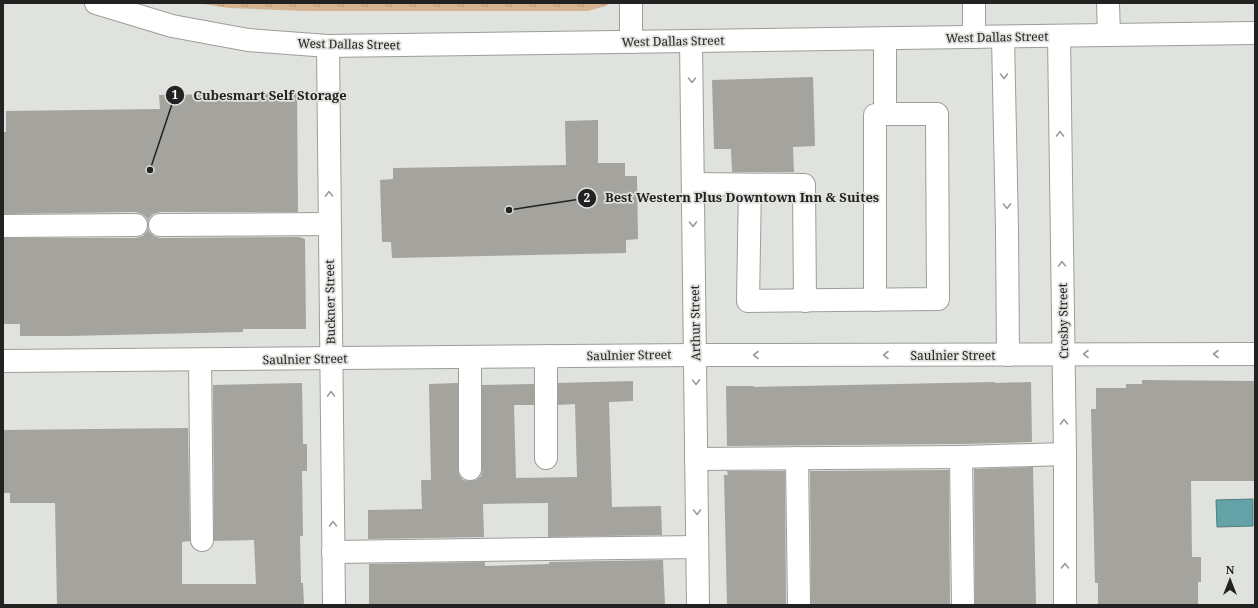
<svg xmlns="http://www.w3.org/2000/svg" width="1258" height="608" font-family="'Noto Serif',serif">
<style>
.grass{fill:url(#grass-tufts)}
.water{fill:#63a3a7;stroke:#4f7c7f}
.building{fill:#a4a39e}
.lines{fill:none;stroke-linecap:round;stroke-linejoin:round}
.minor-casing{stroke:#9b9e99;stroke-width:24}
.major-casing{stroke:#9b9e99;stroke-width:24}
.minor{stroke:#fff;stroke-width:22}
.major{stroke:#fff;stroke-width:22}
.oneway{stroke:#9b9c9b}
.labels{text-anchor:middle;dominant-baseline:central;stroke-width:3.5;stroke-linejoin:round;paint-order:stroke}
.street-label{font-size:12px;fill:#212221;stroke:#dfe2dd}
.leader{fill:none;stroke:#212221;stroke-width:1.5}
.callout-dot{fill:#212221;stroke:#dfe2dd;stroke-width:1.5}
.mark-label{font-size:12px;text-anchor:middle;font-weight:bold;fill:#fff}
.callout-label{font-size:13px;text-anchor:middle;font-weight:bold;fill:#212221;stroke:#dfe2dd;stroke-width:3.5;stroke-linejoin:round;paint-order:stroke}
</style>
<defs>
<pattern id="grass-tufts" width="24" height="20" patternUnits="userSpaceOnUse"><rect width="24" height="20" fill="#d6b290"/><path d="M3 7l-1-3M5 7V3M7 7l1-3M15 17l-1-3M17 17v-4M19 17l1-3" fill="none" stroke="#b7997c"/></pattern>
</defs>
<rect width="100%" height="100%" fill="#dfe2dd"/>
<path class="grass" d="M 196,3 L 610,3 L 605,6 L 588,11 L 305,11 L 230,8 Z"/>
<path class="water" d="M 1253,499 L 1253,526 L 1217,527 L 1216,500 Z"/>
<g class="building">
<path d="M 813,77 L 815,146 L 793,147 L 794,172 L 732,172 L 731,149 L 714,149 L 712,80 Z"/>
<path d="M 297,93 L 298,212 L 160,212 L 153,214 L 149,218 L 148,223 L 147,218 L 142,214 L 136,212 L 3,214 L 3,132 L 6,132 L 6,111 L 160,109 L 159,95 Z"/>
<path d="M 598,120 L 598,163 L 625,163 L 625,176 L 637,176 L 638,239 L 626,240 L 626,253 L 392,258 L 391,242 L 382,242 L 380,180 L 393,179 L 393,168 L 566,165 L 565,121 Z"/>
<path d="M 148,227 L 149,232 L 154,236 L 160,238 L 299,237 L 305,239 L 306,329 L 243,329 L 243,332 L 68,336 L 20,336 L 20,324 L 3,324 L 3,238 L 136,238 L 143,236 L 147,231 Z"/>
<path d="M 1142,380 L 1255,381 L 1255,481 L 1191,481 L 1192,557 L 1201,557 L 1201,582 L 1198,582 L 1198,605 L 1098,605 L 1098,583 L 1095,583 L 1091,409 L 1096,409 L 1096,388 L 1126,388 L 1126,384 L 1142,384 Z"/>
<path d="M 633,381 L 633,401 L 609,402 L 612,507 L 661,506 L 662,535 L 548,537 L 548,503 L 483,504 L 484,537 L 368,539 L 368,510 L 422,509 L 421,480 L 431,480 L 429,384 L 458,383 L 458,469 L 459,475 L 463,480 L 470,481 L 476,480 L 481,476 L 482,469 L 482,385 L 534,384 L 534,405 L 514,405 L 516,478 L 577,477 L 575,404 L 558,405 L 558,383 Z"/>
<path d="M 995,382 L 995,383 L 1031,382 L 1032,442 L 961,444 L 727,446 L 726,386 L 754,386 L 754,387 Z"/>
<path d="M 302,383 L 303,444 L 307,444 L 307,471 L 302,471 L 303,536 L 300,536 L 301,583 L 303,583 L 304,605 L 57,605 L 55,503 L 10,503 L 10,493 L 3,493 L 3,430 L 188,428 L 190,541 L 182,542 L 182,584 L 256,584 L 254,540 L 214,541 L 213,385 Z"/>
<path d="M 1033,467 L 1036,605 L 975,605 L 974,469 Z"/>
<path d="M 949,470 L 950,605 L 811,605 L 810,471 Z"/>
<path d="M 727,471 L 785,471 L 786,605 L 727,605 L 724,475 L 728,475 Z"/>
<path d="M 663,560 L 665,605 L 369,605 L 369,564 L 485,562 L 485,566 L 549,564 L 549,562 Z"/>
</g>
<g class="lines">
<defs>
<g id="minor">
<path d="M 631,3 L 631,42"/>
<path d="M 974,3 L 974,37"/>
<path d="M 1108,3 L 1109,35"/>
<path d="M 1059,36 L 1065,454 L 1065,605"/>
<path d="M 1003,37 L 1007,229 L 1008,355"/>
<path d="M 691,41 L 698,605"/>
<path d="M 328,46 L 334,605"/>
<path d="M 693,184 L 804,185 L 805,301"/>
<path d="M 750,185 L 748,301 L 938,299 L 937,114 L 885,114"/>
<path d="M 160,225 L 329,224"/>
<path d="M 3,226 L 136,225"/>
<path d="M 875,300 L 875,115 L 885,114 L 885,39"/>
<path d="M 546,356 L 546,458"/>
<path d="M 470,357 L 470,469"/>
<path d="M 200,360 L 202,540"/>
<path d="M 3,361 L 695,355 L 1255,354"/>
<path d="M 961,457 L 963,605"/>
<path d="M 797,458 L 799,605"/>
<path d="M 696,459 L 961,457 L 1065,454"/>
<path d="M 333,552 L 697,547"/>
</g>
<path id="major" d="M 96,3 L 172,26 L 248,40 L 328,46 L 1255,33"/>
</defs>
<use href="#minor" class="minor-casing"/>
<use href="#major" class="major-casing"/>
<use href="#minor" class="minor"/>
<use href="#major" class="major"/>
</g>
<defs><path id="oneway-chevron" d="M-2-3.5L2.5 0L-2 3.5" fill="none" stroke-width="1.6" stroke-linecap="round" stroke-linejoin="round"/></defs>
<g class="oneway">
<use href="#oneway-chevron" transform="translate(1004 76) rotate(89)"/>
<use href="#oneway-chevron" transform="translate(692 80) rotate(89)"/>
<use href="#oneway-chevron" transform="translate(1060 134) rotate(-91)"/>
<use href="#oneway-chevron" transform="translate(329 194) rotate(-91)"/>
<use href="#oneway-chevron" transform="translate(1007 206) rotate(89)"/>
<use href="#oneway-chevron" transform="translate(693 224) rotate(89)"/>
<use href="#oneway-chevron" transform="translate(1062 264) rotate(-91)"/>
<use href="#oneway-chevron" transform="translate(1086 354) rotate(180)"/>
<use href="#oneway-chevron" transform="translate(1216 354) rotate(180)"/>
<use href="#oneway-chevron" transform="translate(756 355) rotate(180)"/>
<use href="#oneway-chevron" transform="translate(886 355) rotate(180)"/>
<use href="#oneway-chevron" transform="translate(696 382) rotate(89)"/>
<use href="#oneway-chevron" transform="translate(331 394) rotate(-91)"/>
<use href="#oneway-chevron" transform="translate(1064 422) rotate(-91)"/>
<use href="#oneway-chevron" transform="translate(697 512) rotate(89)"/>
<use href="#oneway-chevron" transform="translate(333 524) rotate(-91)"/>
<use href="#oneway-chevron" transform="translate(1065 566) rotate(-90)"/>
</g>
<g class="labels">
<g class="street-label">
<text transform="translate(997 37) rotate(-1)">West Dallas Street</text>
<text transform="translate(673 41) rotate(-1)">West Dallas Street</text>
<text transform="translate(349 44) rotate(1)">West Dallas Street</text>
<text transform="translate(330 302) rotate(-91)">Buckner Street</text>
<text transform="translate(1063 321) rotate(-91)">Crosby Street</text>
<text transform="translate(695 323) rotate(-91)">Arthur Street</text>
<text transform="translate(629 355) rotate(-1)">Saulnier Street</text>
<text x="953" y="355">Saulnier Street</text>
<text transform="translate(305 359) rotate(-1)">Saulnier Street</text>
</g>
</g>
<path class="leader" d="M150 170L175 95M509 210L587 198"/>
<g class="callout-dot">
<circle cx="150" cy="170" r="4"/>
<circle cx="509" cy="210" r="4"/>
<circle cx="175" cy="95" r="10"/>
<circle cx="587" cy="198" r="10"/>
</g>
<g class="mark-label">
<text x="175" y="99">1</text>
<text x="587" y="202">2</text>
</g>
<g class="callout-label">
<text x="270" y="100">Cubesmart Self Storage</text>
<text x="742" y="202">Best Western Plus Downtown Inn &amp; Suites</text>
</g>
<rect width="1258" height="608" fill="none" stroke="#212221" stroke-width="8"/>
<g transform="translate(1230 580)" stroke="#dfe2dd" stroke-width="3" paint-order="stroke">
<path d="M0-3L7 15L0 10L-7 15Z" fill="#212221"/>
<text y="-6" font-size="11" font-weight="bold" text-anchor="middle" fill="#212221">N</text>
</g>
</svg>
